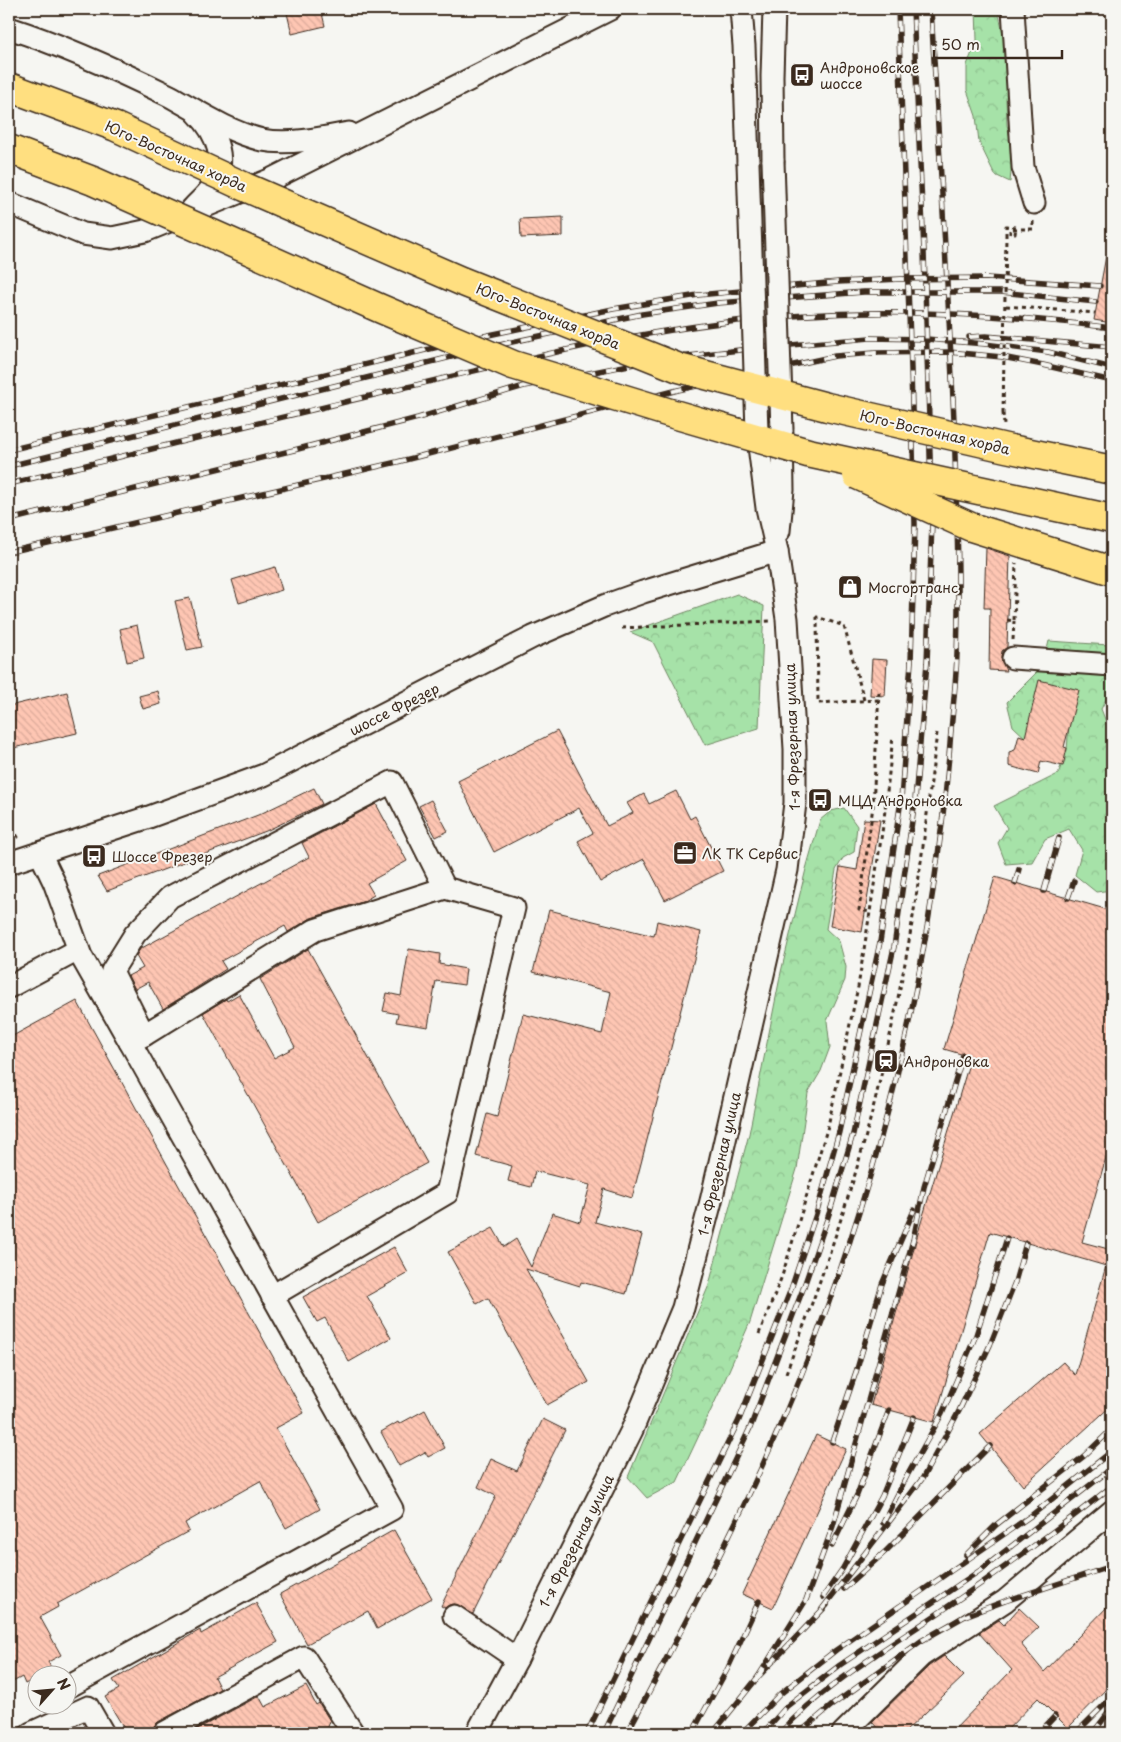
<svg xmlns="http://www.w3.org/2000/svg" width="1121" height="1742" font-family="'Playpen Sans',sans-serif">
<style>
.forest{fill:url(#forest-crowns);stroke:#708663}
.building{fill:url(#building-back-hatch);stroke:#3b2a1e}
.lines{fill:none;stroke-linecap:round;stroke-linejoin:round}
.minor-casing{stroke:#3b2a1e;stroke-width:25}
.path{stroke:#3b2a1e;stroke-width:3;stroke-dasharray:4 4;stroke-linecap:butt}
.minor{stroke:#f6f6f2;stroke-width:21}
.rail-casing{stroke:#3b2a1e;stroke-width:5.5}
.rail{stroke:#f6f6f2;stroke-width:4;stroke-dasharray:11;stroke-linecap:butt}
.minor-bridge-casing{stroke:#3b2a1e;stroke-width:25;stroke-linecap:butt}
.major-bridge-casing{stroke:#3b2a1e;stroke-width:31;stroke-linecap:butt}
.path-bridge{stroke:#3b2a1e;stroke-width:3;stroke-dasharray:4 4;stroke-linecap:butt}
.minor-bridge{stroke:#f6f6f2;stroke-width:21}
.major-bridge{stroke:#ffdf80;stroke-width:28}
.labels{text-anchor:middle;dominant-baseline:central;stroke-width:4;stroke-linejoin:round;paint-order:stroke}
.poi-label{font-size:14px;fill:#3b2a1e;stroke:#f6f6f2;text-anchor:start}
.street-label{font-size:14px;fill:#3b2a1e;stroke:#f6f6f2}
</style>
<defs>
<pattern id="forest-crowns" width="20" height="18" patternUnits="userSpaceOnUse" patternTransform="scale(1.25)"><rect width="20" height="18" fill="#a6e2a8"/><path d="M2 6a3 3 0 1 1 6 0M12 15a3 3 0 1 1 6 0" fill="none" stroke="#90c290"/></pattern>
<pattern id="building-back-hatch" width="6" height="6" patternUnits="userSpaceOnUse" patternTransform="scale(1.25)"><rect width="6" height="6" fill="#fec6b3"/><path d="M-1 5l2 2M0 0l6 6M5-1l2 2" fill="none" stroke="#dbaa9a"/></pattern>
</defs>
<rect width="100%" height="100%" fill="#f6f6f2"/>
<filter id="ink" filterUnits="userSpaceOnUse"><feTurbulence type="fractalNoise" baseFrequency=".02" numOctaves="2"/><feDisplacementMap in="SourceGraphic" scale="10" xChannelSelector="R" yChannelSelector="G"/><feConvolveMatrix kernelMatrix="1 2 1 2 8 2 1 2 1" color-interpolation-filters="sRGB"/></filter>
<g filter="url(#ink)">
<g class="forest">
<path d="M 976,9 L 999,9 L 999,15 L 1011,71 L 1006,98 L 1007,125 L 1013,150 L 1010,182 L 995,175 L 979,142 L 976,116 L 967,90 L 967,65 L 977,40 Z"/>
<path d="M 737,594 L 764,606 L 759,728 L 705,745 L 653,642 L 630,632 Z"/>
<path d="M 1049,641 L 1109,645 L 1112,644 L 1112,688 L 1101,709 L 1112,737 L 1112,890 L 1096,892 L 1075,875 L 1082,850 L 1069,829 L 1045,839 L 1032,862 L 1006,864 L 998,843 L 1007,828 L 994,806 L 1058,774 L 1067,750 L 1069,724 L 1031,743 L 1013,726 L 1007,702 L 1043,666 Z"/>
<path d="M 844,808 L 857,826 L 854,852 L 843,858 L 836,870 L 826,929 L 839,941 L 846,967 L 845,980 L 827,1021 L 830,1047 L 821,1071 L 808,1093 L 797,1169 L 750,1322 L 720,1391 L 677,1482 L 647,1498 L 628,1477 L 709,1285 L 749,1134 L 781,972 L 806,869 L 820,820 L 831,811 Z"/>
</g>
<g class="building">
<path d="M 286,9 L 321,9 L 325,26 L 292,34 Z"/>
<path d="M 563,217 L 563,236 L 521,238 L 520,219 Z"/>
<path d="M 1106,256 L 1112,257 L 1112,323 L 1094,320 Z"/>
<path d="M 986,548 L 1010,556 L 1007,647 L 1002,651 L 1001,658 L 1006,671 L 989,670 L 990,608 L 984,608 Z"/>
<path d="M 275,567 L 282,590 L 239,603 L 232,580 Z"/>
<path d="M 190,598 L 202,647 L 187,650 L 175,601 Z"/>
<path d="M 137,625 L 144,658 L 127,662 L 120,629 Z"/>
<path d="M 872,659 L 887,660 L 885,696 L 870,695 Z"/>
<path d="M 1039,680 L 1079,690 L 1064,747 L 1067,748 L 1063,766 L 1041,761 L 1038,774 L 1009,766 L 1009,752 L 1015,750 L 1019,735 L 1025,737 Z"/>
<path d="M 158,691 L 161,704 L 143,709 L 139,696 Z"/>
<path d="M 67,692 L 77,733 L 9,749 L 9,706 Z"/>
<path d="M 557,731 L 607,826 L 633,813 L 627,803 L 644,794 L 649,804 L 676,791 L 690,819 L 695,816 L 723,871 L 665,900 L 644,859 L 600,882 L 578,841 L 593,833 L 579,808 L 494,852 L 458,781 Z"/>
<path d="M 314,788 L 322,804 L 266,831 L 107,891 L 98,876 L 258,815 Z"/>
<path d="M 431,800 L 448,831 L 436,837 L 419,806 Z"/>
<path d="M 376,804 L 407,861 L 367,883 L 374,895 L 362,902 L 311,918 L 288,932 L 285,926 L 221,961 L 226,969 L 163,1009 L 148,982 L 135,989 L 128,976 L 143,968 L 136,956 L 140,949 L 309,857 L 302,843 Z"/>
<path d="M 864,819 L 880,820 L 862,932 L 830,926 L 840,867 L 857,870 Z"/>
<path d="M 995,877 L 1112,911 L 1112,1136 L 1082,1242 L 1112,1250 L 1112,1405 L 1023,1486 L 980,1434 L 1063,1362 L 1075,1375 L 1106,1266 L 990,1232 L 934,1422 L 871,1405 L 920,1226 L 971,1057 L 944,1049 Z"/>
<path d="M 549,910 L 654,936 L 657,921 L 701,932 L 632,1198 L 604,1189 L 595,1222 L 642,1235 L 626,1294 L 581,1282 L 580,1286 L 526,1269 L 589,1382 L 547,1405 L 488,1298 L 477,1304 L 448,1252 L 493,1228 L 504,1247 L 516,1239 L 531,1267 L 552,1213 L 580,1222 L 590,1185 L 535,1171 L 531,1187 L 508,1181 L 512,1166 L 476,1156 L 487,1114 L 497,1117 L 523,1014 L 602,1034 L 611,992 L 533,972 Z"/>
<path d="M 308,949 L 427,1163 L 318,1222 L 203,1013 L 226,999 L 227,1001 L 239,994 L 274,1058 L 295,1047 L 260,979 Z"/>
<path d="M 409,949 L 440,954 L 439,964 L 466,969 L 464,985 L 436,981 L 428,1027 L 396,1022 L 398,1014 L 383,1011 L 387,993 L 401,996 Z"/>
<path d="M 77,1001 L 304,1413 L 276,1428 L 320,1509 L 286,1528 L 260,1481 L 185,1523 L 189,1531 L 57,1604 L 58,1607 L 40,1617 L 61,1655 L 48,1662 L 52,1669 L 42,1674 L 38,1674 L 38,1677 L 25,1684 L 22,1677 L 9,1684 L 9,1038 Z"/>
<path d="M 394,1247 L 408,1273 L 367,1296 L 391,1338 L 349,1362 L 325,1318 L 317,1322 L 303,1297 Z"/>
<path d="M 425,1410 L 445,1448 L 428,1457 L 425,1452 L 399,1466 L 381,1432 L 398,1422 L 399,1424 Z"/>
<path d="M 543,1419 L 565,1430 L 473,1614 L 455,1604 L 449,1605 L 445,1608 L 441,1606 L 496,1496 L 478,1487 L 491,1459 L 517,1471 Z"/>
<path d="M 816,1435 L 846,1449 L 773,1608 L 742,1594 Z"/>
<path d="M 394,1530 L 432,1598 L 377,1629 L 368,1611 L 307,1644 L 280,1594 Z"/>
<path d="M 1112,1602 L 1112,1683 L 1068,1728 L 1038,1698 L 1004,1733 L 951,1733 L 1012,1670 L 979,1633 L 999,1620 L 1004,1625 L 1019,1608 L 1039,1627 L 1021,1644 L 1044,1672 Z"/>
<path d="M 256,1603 L 278,1642 L 214,1677 L 220,1689 L 158,1722 L 153,1727 L 152,1733 L 127,1733 L 105,1697 L 119,1689 L 113,1680 L 200,1630 L 201,1634 Z"/>
<path d="M 944,1656 L 964,1676 L 904,1733 L 882,1733 L 872,1722 L 929,1666 Z"/>
<path d="M 306,1686 L 316,1705 L 319,1703 L 330,1721 L 328,1727 L 316,1733 L 190,1733 L 259,1696 L 265,1707 Z"/>
</g>
<g class="lines">
<defs>
<g id="minor">
<path d="M 741,9 L 744,46 L 748,163"/>
<path d="M 1013,9 L 1023,167 L 1034,203"/>
<path d="M 9,28 C 65,46 117,70 170,96 C 199,112 229,132 262,140 C 289,145 323,138 349,133"/>
<path d="M 773,161 L 772,76 L 774,9"/>
<path d="M 9,203 L 83,234 L 112,238 L 145,231 L 272,179 L 610,9"/>
<path d="M 192,209 C 198,202 206,196 211,188 C 228,162 218,134 197,113"/>
<path d="M 779,531 L 783,490 L 782,432"/>
<path d="M 1013,658 L 1112,665"/>
<path d="M 40,853 L 54,882 L 81,956 L 130,1042 L 144,1035 L 315,930 L 445,888 L 514,908 L 447,1193 L 272,1296"/>
<path d="M 9,863 L 149,817 L 264,775 L 533,637 L 604,606 L 643,592 L 777,551"/>
<path d="M 9,987 L 78,950"/>
<path d="M 144,1035 L 112,971 L 135,934 L 170,897 L 392,782 L 445,888"/>
<path d="M 454,1616 L 517,1659"/>
<path d="M 68,1687 L 392,1509 L 130,1042"/>
<path d="M 31,1733 L 88,1707 L 103,1733"/>
<path d="M 164,1733 L 304,1657 L 353,1733"/>
<path d="M 477,1733 L 517,1659 L 632,1430 L 683,1308 L 711,1201 L 787,870 L 795,803 L 795,749 L 787,619 L 777,551 L 767,508 L 757,431"/>
<path d="M 843,1733 L 921,1656 L 1005,1601 L 1112,1511"/>
</g>
</defs>
<use href="#minor" class="minor-casing"/>
<g class="path">
<path d="M 1010,234 L 1010,229 L 1033,229 L 1033,221"/>
<path d="M 1006,236 L 1006,226 L 1016,227 L 1015,234 L 1010,234"/>
<path d="M 1006,306 L 1095,313"/>
<path d="M 1003,413 L 1004,425"/>
<path d="M 1007,620 L 1014,621 L 1016,563"/>
<path d="M 622,628 L 770,621"/>
<path d="M 1013,640 L 1014,621"/>
<path d="M 879,692 L 873,806 L 859,910 L 870,912 L 884,819 L 893,736"/>
<path d="M 864,700 L 844,626 L 817,617 L 818,703 L 879,700"/>
<path d="M 9,836 L 16,834 L 19,839"/>
<path d="M 759,1334 L 782,1276 L 828,1126 L 858,987 L 870,912"/>
<path d="M 786,1373 C 810,1310 833,1246 853,1181 C 874,1111 890,1039 904,968 C 919,891 927,811 937,733"/>
</g>
<use href="#minor" class="minor"/>
<defs>
<g id="rail">
<path d="M 969,337 L 986,336 L 1112,347"/>
<path d="M 9,450 L 484,336 L 613,309 L 698,295 L 838,282 L 901,279 L 987,278 L 1100,286"/>
<path d="M 9,466 L 512,342 L 642,314 L 718,303 L 864,292 L 1001,292 L 1096,302"/>
<path d="M 9,484 C 140,452 272,419 403,388 C 532,357 659,325 791,316 C 898,309 1007,314 1112,328"/>
<path d="M 9,520 L 298,449 L 418,418 L 524,386 L 654,360 L 757,348 L 870,338 L 926,339 L 985,344 L 1048,352 L 1112,368"/>
<path d="M 9,552 L 397,462 L 678,390 L 835,356 L 875,353 L 949,352 L 1002,357 L 1043,365 L 1112,381"/>
<path d="M 1015,883 L 1019,869"/>
<path d="M 1044,891 L 1059,838"/>
<path d="M 1068,898 L 1074,881"/>
<path d="M 832,1442 L 857,1369 L 882,1284 L 914,1210"/>
<path d="M 883,1523 L 908,1474 L 942,1414 L 976,1335 L 1007,1238"/>
<path d="M 832,1546 L 857,1495 L 889,1410"/>
<path d="M 966,1555 L 996,1525 L 1084,1456 L 1112,1429"/>
<path d="M 844,1589 L 887,1550 L 990,1446"/>
<path d="M 823,1597 L 843,1568 L 882,1496 L 914,1417"/>
<path d="M 822,1609 L 922,1479 L 959,1411 L 990,1345 L 1015,1282 L 1026,1243"/>
<path d="M 758,1677 L 806,1600 L 833,1526 L 913,1240 L 924,1187 L 963,1055"/>
<path d="M 587,1733 L 739,1420 L 791,1289 L 817,1211 L 839,1132 L 880,942 L 901,800 L 911,662 L 915,524 L 911,369 L 898,9"/>
<path d="M 604,1733 L 750,1428 L 803,1289 L 831,1208 L 853,1134 L 894,947 L 915,800 L 927,663 L 932,522 L 924,251 L 913,9"/>
<path d="M 627,1733 C 694,1607 762,1479 813,1345 C 887,1152 933,950 950,744 C 952,714 956,684 957,654 C 960,576 956,499 954,421 C 948,283 939,146 931,9"/>
<path d="M 692,1733 L 728,1668 L 759,1601"/>
<path d="M 713,1733 L 758,1677 L 827,1605"/>
<path d="M 742,1733 L 780,1694 L 836,1650 L 1032,1515 L 1112,1451"/>
<path d="M 763,1733 L 787,1706 L 840,1665 L 982,1569 L 1112,1468"/>
<path d="M 780,1733 C 824,1685 884,1650 937,1614 C 997,1573 1056,1531 1112,1486"/>
<path d="M 799,1733 L 831,1706 L 921,1641 L 965,1616 L 1005,1601 L 1112,1566"/>
<path d="M 1039,1733 L 1055,1716"/>
<path d="M 1076,1733 L 1112,1697"/>
<path d="M 1093,1733 L 1112,1708"/>
</g>
</defs>
<use href="#rail" class="rail-casing"/>
<use href="#rail" class="rail"/>
<defs>
<g id="minor-bridge">
<path d="M 773,161 L 782,430"/>
<path d="M 748,163 L 757,431"/>
</g>
<g id="major-bridge">
<path d="M 9,87 L 116,127 L 245,187 L 461,281 L 679,368 L 827,407 L 1006,448 L 1112,470"/>
<path d="M 9,149 L 93,181 L 379,308 L 513,365 L 670,413 L 808,453 L 1112,519"/>
<path d="M 857,475 L 971,527 L 1112,571"/>
</g>
</defs>
<use href="#minor-bridge" class="minor-bridge-casing"/>
<use href="#major-bridge" class="major-bridge-casing"/>
<path class="path-bridge" d="M 1003,413 L 1006,236"/>
<use href="#minor-bridge" class="minor-bridge"/>
<use href="#major-bridge" class="major-bridge"/>
</g>
</g>
<defs>
<symbol id="bus-square" viewBox="-11 -11 22 22"><rect x="-9" y="-9" width="18" height="18" rx="4" fill="#3b2a1e" stroke="#f6f6f2"/><path d="M-5-6H5V4H4V6H2V4H-2V6H-4V4H-5ZM-3.5-4V0h7V-4ZM-3.5 1.2v1.5H-2V1.2ZM2 1.2v1.5H3.5V1.2Z" fill="#fff"/></symbol>
<symbol id="shop-square" viewBox="-11 -11 22 22"><rect x="-9" y="-9" width="18" height="18" rx="4" fill="#3b2a1e" stroke="#f6f6f2"/><path d="M-5-2.5h2.3a2.7 3.5 0 0 1 5.4 0H5L5.5 6h-11ZM-1.5-2.5h3a1.5 2.3 0 0 0-3 0Z" fill="#fff"/></symbol>
<symbol id="office-square" viewBox="-11 -11 22 22"><rect x="-9" y="-9" width="18" height="18" rx="4" fill="#3b2a1e" stroke="#f6f6f2"/><path d="M-6-3h4V-5.5h4V-3h4V5H-6ZM-1-4.5V-3h2v-1.5ZM-6 0V1H6V0Z" fill="#fff"/></symbol>
<symbol id="station-square" viewBox="-11 -11 22 22"><rect x="-9" y="-9" width="18" height="18" rx="4" fill="#3b2a1e" stroke="#f6f6f2"/><path d="M-3-6H3Q5-6 5-4V2Q5 4 3 4L4.5 6H3L1.5 4h-3L-3 6H-4.5L-3 4Q-5 4-5 2V-4Q-5-6-3-6ZM-3.5-4v3h7v-3ZM-3.5 1v1.5H-2V1ZM2 1v1.5H3.5V1Z" fill="#fff"/></symbol>
</defs>
<g fill-rule="evenodd">
<use href="#bus-square" x="788" y="61" width="28" height="28"/>
<use href="#shop-square" x="836" y="573" width="28" height="28"/>
<use href="#bus-square" x="806" y="786" width="28" height="28"/>
<use href="#office-square" x="671" y="839" width="28" height="28"/>
<use href="#bus-square" x="80" y="842" width="28" height="28"/>
<use href="#station-square" x="872" y="1047" width="28" height="28"/>
</g>
<g class="labels">
<g class="poi-label">
<text x="820" y="67">Андроновское<tspan x="820" dy="16">шоссе</tspan></text>
<text x="868" y="587">Мосгортранс</text>
<text x="838" y="800">МЦД Андроновка</text>
<text x="702" y="853">ЛК ТК Сервис</text>
<text x="112" y="856">Шоссе Фрезер</text>
<text x="904" y="1061">Андроновка</text>
</g>
<g class="street-label">
<text transform="translate(176 156) rotate(24)">Юго-Восточная хорда</text>
<text transform="translate(548 316) rotate(22)">Юго-Восточная хорда</text>
<text transform="translate(935 432) rotate(13)">Юго-Восточная хорда</text>
<text transform="translate(394 709) rotate(-27)">шоссе Фрезер</text>
<text transform="translate(792 737) rotate(-92)">1-я Фрезерная улица</text>
<text transform="translate(719 1164) rotate(-77)">1-я Фрезерная улица</text>
<text transform="translate(576 1541) rotate(-63)">1-я Фрезерная улица</text>
</g>
</g>
<rect width="1121" height="1742" fill="none" stroke="#f6f6f2" stroke-width="30"/>
<rect x="15" y="15" width="1091" height="1712" fill="none" stroke="#3b2a1e" stroke-width="2" filter="url(#ink)"/>
<g transform="translate(52 1690) rotate(63)"><circle r="24" fill="#f6f6f2" stroke="#aba49d"/>
<path d="M0-4L9 19L0 12L-9 19Z" fill="#3b2a1e"/>
<text y="-8" font-size="14" font-weight="bold" text-anchor="middle" fill="#3b2a1e">N</text>
</g>
<path d="M934 50v8h128v-8" fill="none" stroke="#3b2a1e" stroke-width="2.5"/>
<text x="941" y="50" font-size="15" fill="#3b2a1e" stroke="#f6f6f2" stroke-width="4" paint-order="stroke">50 m</text>
</svg>
